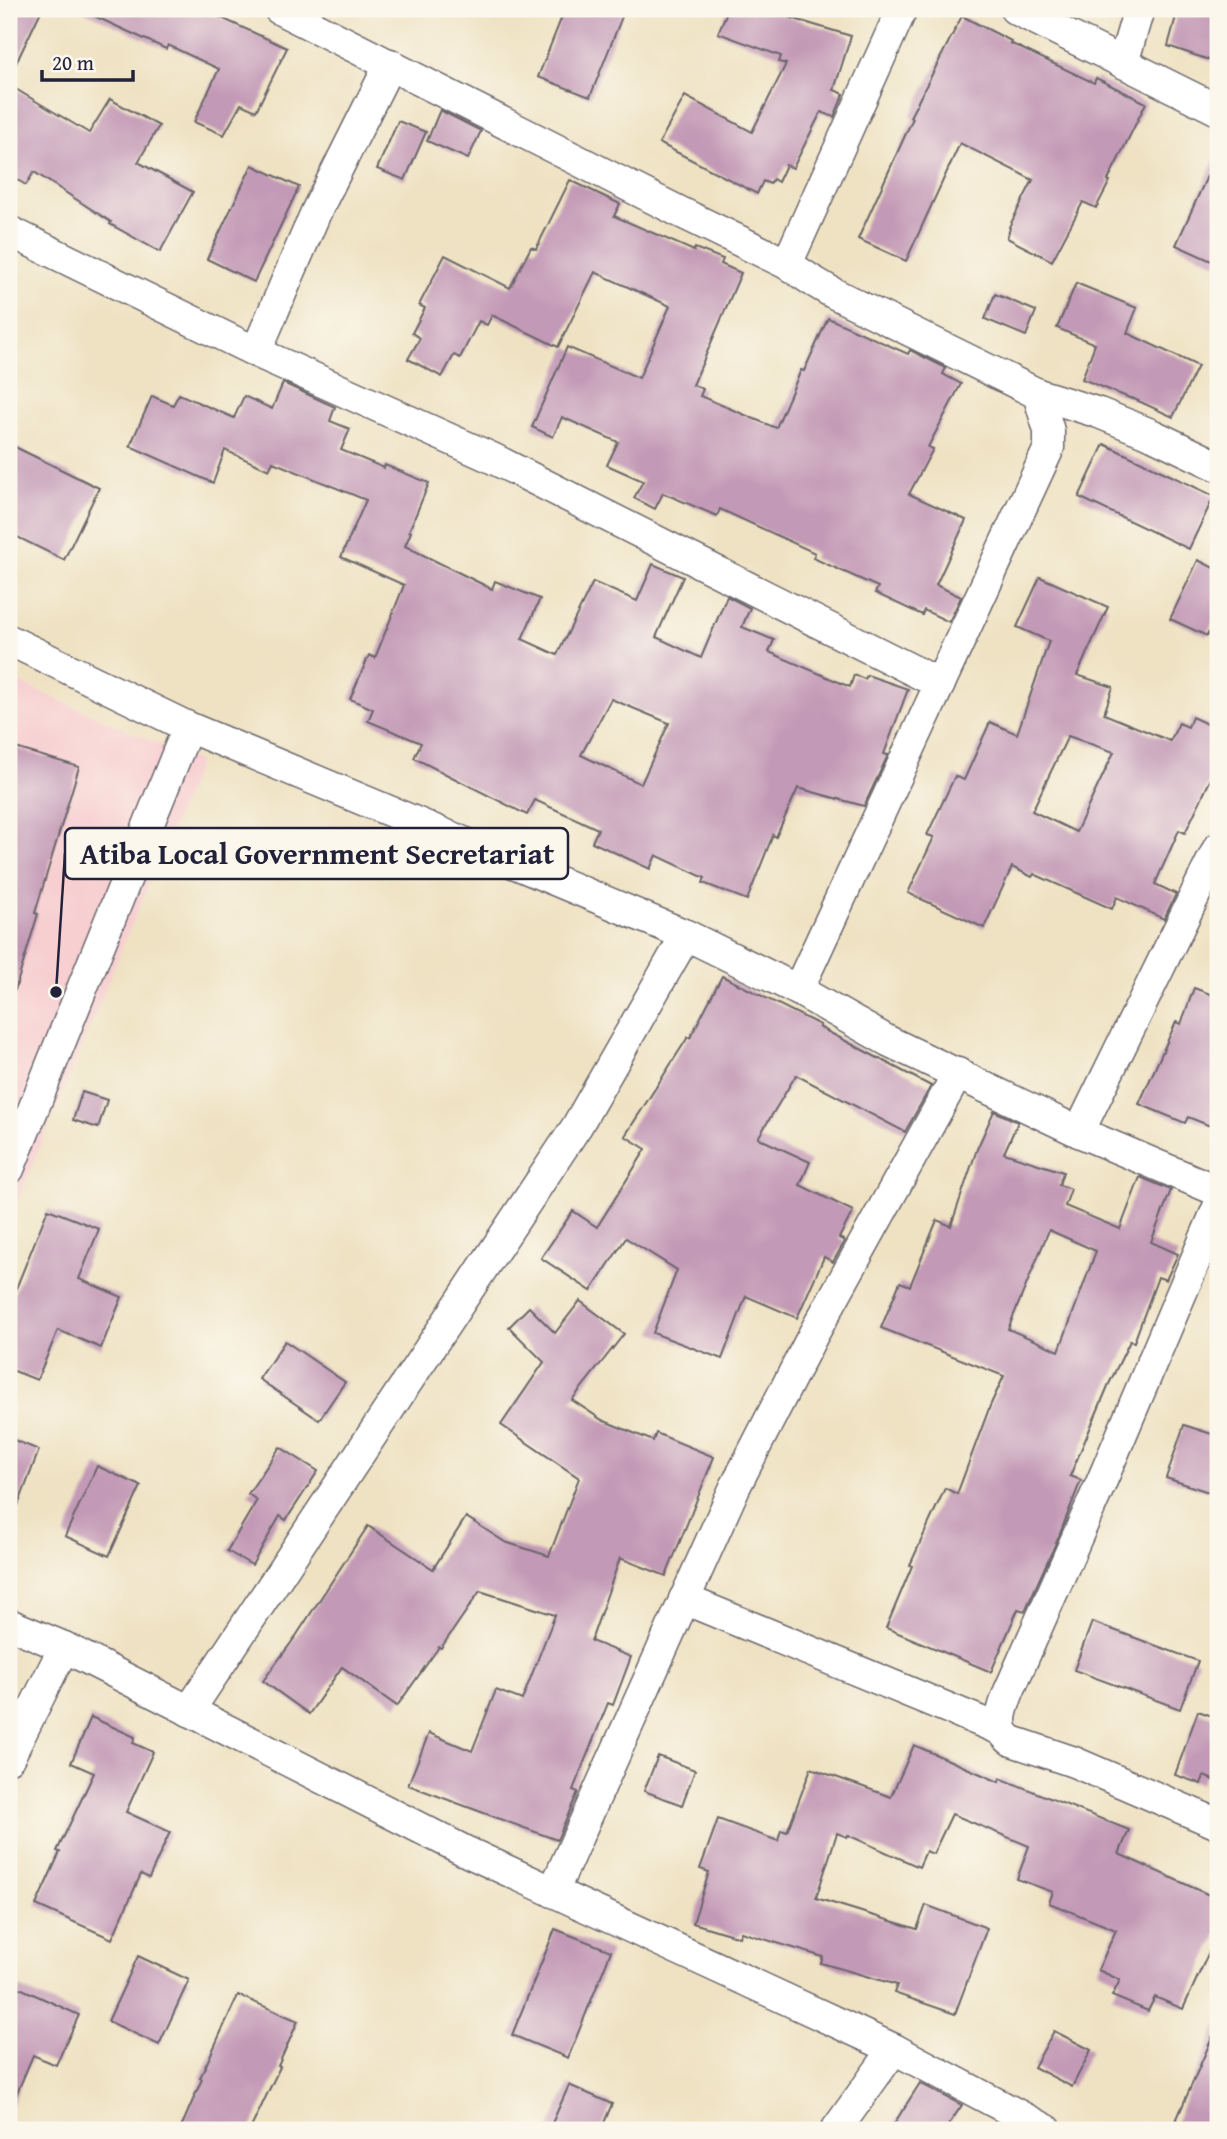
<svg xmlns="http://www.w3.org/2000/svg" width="1227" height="2139" font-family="'Gentium Book Plus',serif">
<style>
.built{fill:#f7cfd1}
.building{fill:#c299b6;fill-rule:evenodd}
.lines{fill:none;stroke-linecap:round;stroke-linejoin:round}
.minor-casing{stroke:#6a656b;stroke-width:33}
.minor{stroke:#fff;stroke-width:30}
.leader{fill:none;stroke:#22223b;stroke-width:2.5}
.callout-dot{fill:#22223b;stroke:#fbf7ec;stroke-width:2.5}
.callout{fill:#fbf7ec;stroke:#22223b;stroke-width:2.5}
.callout-label{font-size:30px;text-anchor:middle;font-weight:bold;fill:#22223b}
</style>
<rect width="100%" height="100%" fill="#fbf7ec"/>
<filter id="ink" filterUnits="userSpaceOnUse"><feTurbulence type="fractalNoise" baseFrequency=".0143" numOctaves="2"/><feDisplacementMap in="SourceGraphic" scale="14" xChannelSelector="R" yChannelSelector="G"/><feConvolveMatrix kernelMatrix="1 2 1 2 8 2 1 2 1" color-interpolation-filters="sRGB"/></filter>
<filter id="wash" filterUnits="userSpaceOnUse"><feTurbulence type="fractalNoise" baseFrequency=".00686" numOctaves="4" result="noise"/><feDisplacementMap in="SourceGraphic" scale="28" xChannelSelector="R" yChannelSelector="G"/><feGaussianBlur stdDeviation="1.57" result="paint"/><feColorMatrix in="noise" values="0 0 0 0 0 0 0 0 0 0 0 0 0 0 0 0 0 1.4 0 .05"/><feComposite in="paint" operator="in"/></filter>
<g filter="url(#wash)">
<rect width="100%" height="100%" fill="#efe2c3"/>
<path class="built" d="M 9,678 L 199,762 L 9,1222 Z"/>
<g id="blocks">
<g class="building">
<path d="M 9,9 L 42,9 L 9,78 Z"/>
<path d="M 79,9 L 202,9 L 287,48 L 256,111 L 241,104 L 224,135 L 194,122 L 219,69 L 168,45 L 166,49 Z"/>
<path d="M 565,9 L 625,9 L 590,97 L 538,77 Z"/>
<path d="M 728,9 L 780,9 L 778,14 L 851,36 L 834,90 L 844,94 L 834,117 L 821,112 L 793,168 L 786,165 L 778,182 L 773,179 L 770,184 L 763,181 L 757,194 L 659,143 L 685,96 L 752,132 L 786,64 L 779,62 L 781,56 L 718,33 Z"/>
<path d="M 1178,9 L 1218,9 L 1218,63 L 1168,46 Z"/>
<path d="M 962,16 L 1011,41 L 1010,43 L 1094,83 L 1096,78 L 1146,103 L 1108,180 L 1110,181 L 1096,208 L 1083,202 L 1052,261 L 1007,238 L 1010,228 L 1009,227 L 1033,180 L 960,143 L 906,261 L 858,239 L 913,118 L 910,117 Z"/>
<path d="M 9,85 L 89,133 L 110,99 L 159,126 L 138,162 L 193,192 L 160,252 L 110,224 L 111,222 L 34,172 L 26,185 L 9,175 Z"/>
<path d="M 440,110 L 481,131 L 468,159 L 427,141 Z"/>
<path d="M 398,121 L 426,132 L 405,180 L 377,169 Z"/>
<path d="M 1218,152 L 1218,264 L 1176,245 Z"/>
<path d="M 252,165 L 299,187 L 254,282 L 207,259 Z"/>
<path d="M 570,180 L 620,204 L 614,216 L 694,251 L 695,248 L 723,259 L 721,264 L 741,273 L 693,385 L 703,389 L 700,396 L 776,428 L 801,370 L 804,371 L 828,318 L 908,354 L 910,350 L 946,368 L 943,374 L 961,384 L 928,447 L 933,449 L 909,494 L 966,520 L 936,585 L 961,597 L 949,622 L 924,610 L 922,615 L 875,593 L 878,587 L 813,558 L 815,553 L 720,509 L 717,516 L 663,493 L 655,509 L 634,498 L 643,481 L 607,465 L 618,442 L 562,417 L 553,437 L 532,427 L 567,347 L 639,378 L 670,306 L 595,272 L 558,347 L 492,315 L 487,325 L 479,321 L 460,358 L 454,355 L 442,377 L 408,359 L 420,338 L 412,333 L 425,308 L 419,305 L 445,255 L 510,288 L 531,247 L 536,249 Z"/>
<path d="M 1076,283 L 1137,308 L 1127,333 L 1198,366 L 1173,417 L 1132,398 L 1132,399 L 1082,379 L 1095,344 L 1057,328 Z"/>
<path d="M 995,294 L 1036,311 L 1026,336 L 985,319 Z"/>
<path d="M 283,383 L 335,407 L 330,421 L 350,429 L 341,450 L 384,468 L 385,465 L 429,483 L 409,531 L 411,532 L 405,546 L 492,589 L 495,581 L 540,599 L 522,639 L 557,655 L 593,582 L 637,601 L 653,564 L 683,577 L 656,637 L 701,658 L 727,596 L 750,608 L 742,627 L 774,640 L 769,652 L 850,687 L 854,675 L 865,679 L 867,675 L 908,689 L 884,754 L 888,755 L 864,806 L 798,788 L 776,837 L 773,835 L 747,900 L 703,883 L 705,878 L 656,855 L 650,869 L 592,842 L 598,829 L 535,800 L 527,815 L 414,758 L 421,743 L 368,721 L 373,709 L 350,699 L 369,655 L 375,658 L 404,585 L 341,557 L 366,500 L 273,462 L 269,470 L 225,450 L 213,483 L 130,446 L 152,396 L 173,405 L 179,394 L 234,418 L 244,396 L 272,409 ZM 611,699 L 669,723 L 641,784 L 581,755 Z"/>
<path d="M 9,444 L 99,488 L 64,560 L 9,533 Z"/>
<path d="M 1104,444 L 1214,496 L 1189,549 L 1079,497 Z"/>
<path d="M 1198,560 L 1218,570 L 1218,611 L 1207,636 L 1170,619 Z"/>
<path d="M 1040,577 L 1108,607 L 1077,675 L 1113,687 L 1104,714 L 1170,741 L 1179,723 L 1188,727 L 1192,717 L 1218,729 L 1218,764 L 1185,833 L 1179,830 L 1155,884 L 1176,894 L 1164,919 L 1117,897 L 1112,909 L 1034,874 L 1032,877 L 1012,867 L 984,928 L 908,893 L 934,837 L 927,835 L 955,776 L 964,780 L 990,722 L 1017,734 L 1049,641 L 1017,627 ZM 1068,736 L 1114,752 L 1076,832 L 1032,811 Z"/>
<path d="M 9,746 L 79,767 L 35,913 L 38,914 L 15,990 L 9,989 Z"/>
<path d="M 722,976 L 820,1025 L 819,1027 L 931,1086 L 905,1132 L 796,1075 L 758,1138 L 810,1162 L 800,1185 L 853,1211 L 839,1238 L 845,1241 L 833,1262 L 824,1257 L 797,1318 L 746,1296 L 722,1359 L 653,1333 L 677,1270 L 626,1238 L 591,1291 L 541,1258 L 573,1211 L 597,1227 L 646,1149 L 625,1136 L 688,1037 L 690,1038 Z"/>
<path d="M 1194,988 L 1218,997 L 1218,1129 L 1188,1117 L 1185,1123 L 1139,1104 L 1176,1022 L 1181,1024 Z"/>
<path d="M 82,1092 L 107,1100 L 98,1128 L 73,1120 Z"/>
<path d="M 994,1111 L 1018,1122 L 1004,1153 L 1063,1172 L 1059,1185 L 1071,1189 L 1065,1206 L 1120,1229 L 1140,1177 L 1171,1190 L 1151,1242 L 1178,1254 L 1166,1280 L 1158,1277 L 1134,1342 L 1130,1341 L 1108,1386 L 1070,1476 L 1081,1480 L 1059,1536 L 1025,1611 L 1018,1609 L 991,1672 L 886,1628 L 912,1566 L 910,1565 L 945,1488 L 957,1494 L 990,1406 L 1004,1376 L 881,1328 L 900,1282 L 910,1286 L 937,1220 L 951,1226 L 977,1149 ZM 1049,1230 L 1096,1251 L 1059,1351 L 1008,1329 Z"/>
<path d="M 48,1209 L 99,1229 L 79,1279 L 122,1297 L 101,1348 L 58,1330 L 37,1380 L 9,1369 L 9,1306 Z"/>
<path d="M 580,1301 L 624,1334 L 572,1400 L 602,1420 L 653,1441 L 656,1433 L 714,1457 L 666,1576 L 620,1558 L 591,1641 L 631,1657 L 613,1705 L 608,1703 L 573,1790 L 578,1792 L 557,1840 L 408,1785 L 429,1733 L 472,1751 L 496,1690 L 522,1700 L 555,1615 L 480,1591 L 441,1648 L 439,1647 L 397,1706 L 342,1667 L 309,1714 L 263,1681 L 296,1636 L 368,1526 L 433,1569 L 466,1517 L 505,1542 L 549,1556 L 579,1478 L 501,1425 L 544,1362 L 509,1327 L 529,1307 L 555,1333 Z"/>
<path d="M 285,1341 L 345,1382 L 319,1420 L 259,1379 Z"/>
<path d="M 1184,1425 L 1218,1436 L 1218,1495 L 1166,1478 Z"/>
<path d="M 9,1438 L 39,1450 L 11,1524 L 9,1523 Z"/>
<path d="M 280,1447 L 318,1471 L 286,1520 L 280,1516 L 252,1565 L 227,1551 L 257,1500 L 248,1494 Z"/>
<path d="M 97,1466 L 141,1486 L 109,1556 L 65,1536 Z"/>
<path d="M 1092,1622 L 1198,1661 L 1180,1709 L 1074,1670 Z"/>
<path d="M 1198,1711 L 1218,1718 L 1218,1782 L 1204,1776 L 1201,1784 L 1175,1775 Z"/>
<path d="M 91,1717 L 135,1737 L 133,1743 L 153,1752 L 126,1812 L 170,1832 L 149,1878 L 141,1874 L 112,1939 L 36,1905 L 60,1852 L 57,1851 L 94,1773 L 71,1763 Z"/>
<path d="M 914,1745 L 999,1782 L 1000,1778 L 1129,1830 L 1119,1854 L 1218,1899 L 1218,1932 L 1183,2009 L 1155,1997 L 1148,2011 L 1112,1996 L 1120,1980 L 1098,1970 L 1116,1930 L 1049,1903 L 1053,1892 L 1017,1879 L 1029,1846 L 952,1814 L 933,1854 L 926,1851 L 919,1867 L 848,1835 L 847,1837 L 837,1833 L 816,1898 L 917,1929 L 926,1905 L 987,1928 L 955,2014 L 894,1993 L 897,1985 L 821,1963 L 823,1957 L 741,1932 L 739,1937 L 693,1923 L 709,1872 L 700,1869 L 718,1819 L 778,1841 L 781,1830 L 787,1832 L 811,1768 L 891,1797 Z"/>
<path d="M 658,1756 L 695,1770 L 682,1805 L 644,1791 Z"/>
<path d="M 555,1929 L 611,1951 L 568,2058 L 512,2035 Z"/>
<path d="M 138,1956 L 189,1980 L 159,2045 L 108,2021 Z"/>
<path d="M 9,1983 L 79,2015 L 56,2065 L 33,2055 L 9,2112 Z"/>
<path d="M 238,1995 L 298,2021 L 278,2066 L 280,2067 L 250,2130 L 180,2130 L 202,2079 L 200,2078 Z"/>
<path d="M 1218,2024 L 1218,2130 L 1172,2130 Z"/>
<path d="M 1054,2031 L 1091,2050 L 1072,2087 L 1034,2067 Z"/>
<path d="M 920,2083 L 962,2105 L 945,2130 L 890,2130 Z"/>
<path d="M 569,2085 L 612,2104 L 601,2130 L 549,2130 Z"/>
</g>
</g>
</g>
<g filter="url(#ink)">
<use href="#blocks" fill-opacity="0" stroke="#6a656b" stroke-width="2"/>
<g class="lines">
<defs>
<g id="minor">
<path d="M 279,9 L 680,212 L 787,264 L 811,280 L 833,293 L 1038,394 L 1049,431 L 1049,448 L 798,990"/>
<path d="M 1015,9 L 1218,110"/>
<path d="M 1123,63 L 1139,9"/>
<path d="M 9,231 L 256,352 L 492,458 L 940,684"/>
<path d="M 787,264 L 902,9"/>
<path d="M 256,352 L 316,212 L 390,64"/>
<path d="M 1038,394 L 1099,413 L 1153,435 L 1218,466"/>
<path d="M 9,640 L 188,727 L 686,935 L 798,990 L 888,1041 L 1079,1132 L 1218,1191"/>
<path d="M 1079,1132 L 1218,848"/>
<path d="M 9,1169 L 188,727"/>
<path d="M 1218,1207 L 1101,1483 L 1009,1691 C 1003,1708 993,1729 1012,1741 L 1074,1762 L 1218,1824"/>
<path d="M 684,1599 L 1001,1730"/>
<path d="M 9,1624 L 64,1647 L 465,1851 L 894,2049 L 1047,2130"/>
<path d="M 189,1711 L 577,1126 L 686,935"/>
<path d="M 9,1758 L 64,1647"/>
<path d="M 553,1892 L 735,1487 L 813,1335 L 958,1073"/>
<path d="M 836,2130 L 894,2049"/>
</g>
</defs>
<use href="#minor" class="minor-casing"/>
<use href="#minor" class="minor"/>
</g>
</g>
<path class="leader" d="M56 992L65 853"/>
<circle class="callout-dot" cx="56" cy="992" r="7"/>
<rect class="callout" x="65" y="828" width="503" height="51" rx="7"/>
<g class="callout-label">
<text x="317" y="864">Atiba Local Government Secretariat</text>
</g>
<rect width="1227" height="2139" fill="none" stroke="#fbf7ec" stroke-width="35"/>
<path d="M42 70v10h91v-10" fill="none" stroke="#22223b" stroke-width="3.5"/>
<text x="52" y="70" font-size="21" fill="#22223b" stroke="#fbf7ec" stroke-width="5" paint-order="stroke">20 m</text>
</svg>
